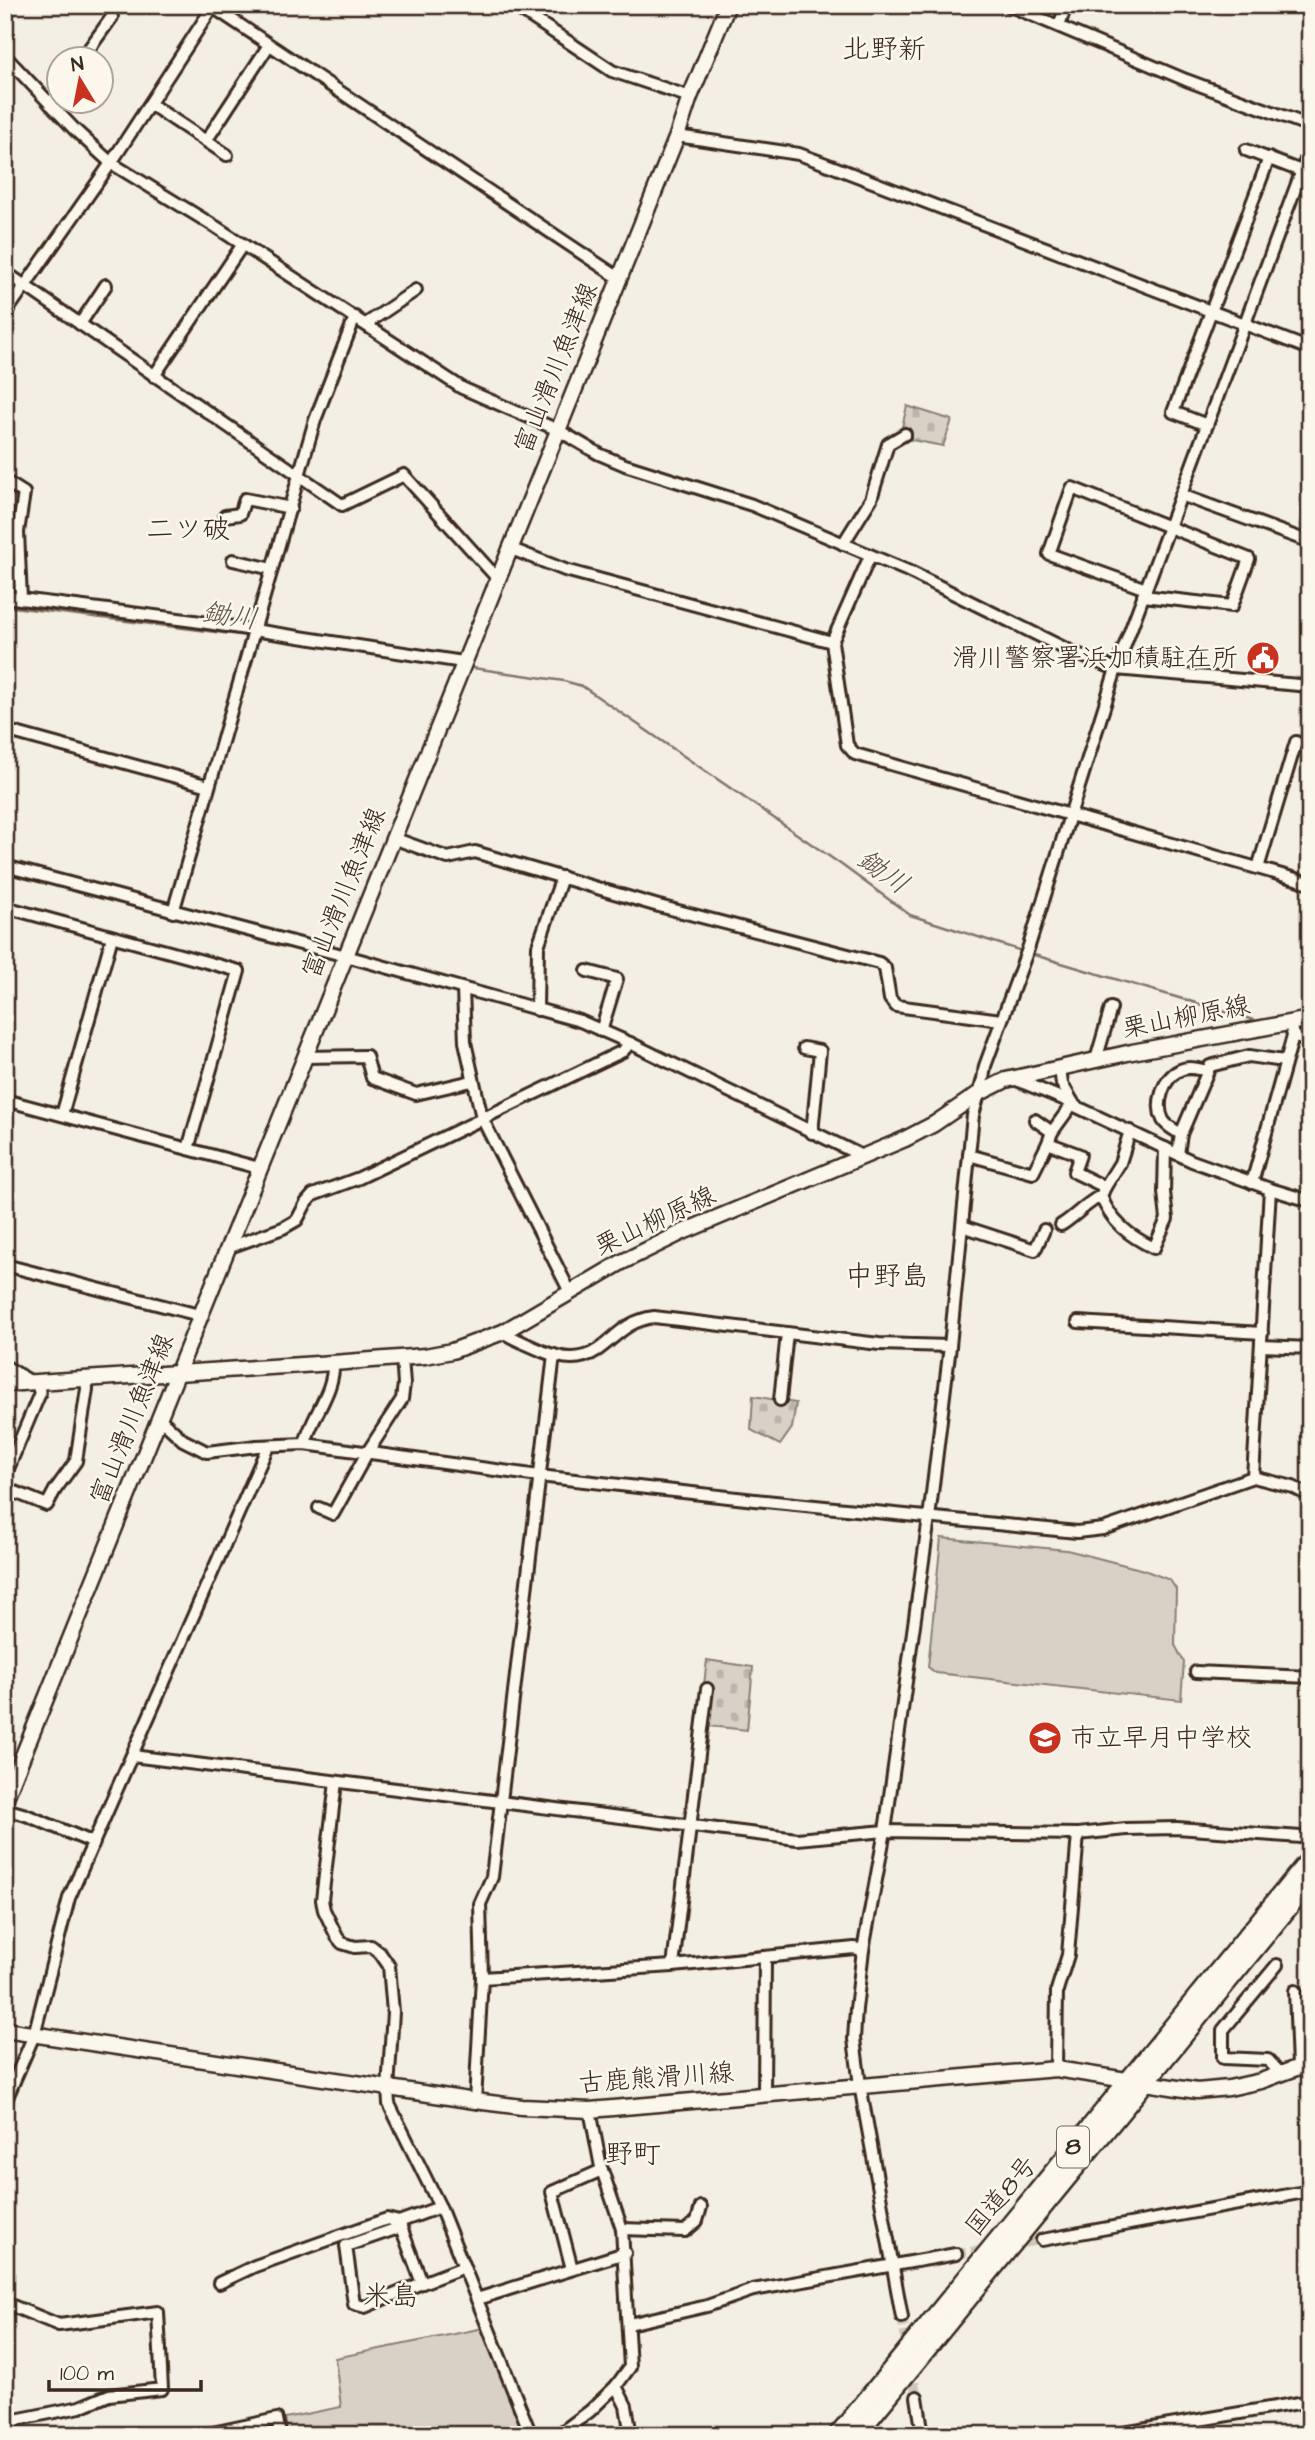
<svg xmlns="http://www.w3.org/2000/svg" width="1315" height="2440" font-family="'Architects Daughter','Klee One',sans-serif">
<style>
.cemetery{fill:url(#cemetery-stones);stroke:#8a7e72;stroke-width:2}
.pitch{fill:#d8d1c6;stroke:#8a7e72;stroke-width:2}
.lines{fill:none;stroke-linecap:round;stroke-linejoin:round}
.stream{stroke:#817468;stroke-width:2.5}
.minor-tunnel{stroke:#cec8bc;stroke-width:10;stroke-dasharray:10 5;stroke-linecap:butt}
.minor-casing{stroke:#3b2a1e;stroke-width:16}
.major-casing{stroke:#3b2a1e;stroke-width:19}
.highway-casing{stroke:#3b2a1e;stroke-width:21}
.minor{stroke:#fbf7ec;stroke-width:10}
.major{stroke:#fbf7ec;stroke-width:14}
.highway{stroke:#fbf7ec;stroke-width:16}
.labels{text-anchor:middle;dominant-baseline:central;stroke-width:5;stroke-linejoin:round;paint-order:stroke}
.shield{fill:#fbf7ec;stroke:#75685c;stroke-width:2}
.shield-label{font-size:24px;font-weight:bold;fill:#3b2a1e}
.street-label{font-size:26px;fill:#3b2a1e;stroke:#fbf7ec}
.poi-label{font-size:26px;fill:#3b2a1e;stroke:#fbf7ec;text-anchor:end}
.neighbourhood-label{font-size:28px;fill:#3b2a1e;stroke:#fbf7ec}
.water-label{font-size:28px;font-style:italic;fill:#645549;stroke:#fbf7ec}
</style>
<defs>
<pattern id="cemetery-stones" width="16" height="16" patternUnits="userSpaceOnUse" patternTransform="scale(1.75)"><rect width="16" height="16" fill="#d8d1c6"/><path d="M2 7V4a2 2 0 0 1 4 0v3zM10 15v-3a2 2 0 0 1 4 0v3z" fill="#bab4aa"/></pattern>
</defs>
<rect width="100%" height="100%" fill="#f3efe4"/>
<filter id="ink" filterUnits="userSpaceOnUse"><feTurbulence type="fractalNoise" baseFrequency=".0143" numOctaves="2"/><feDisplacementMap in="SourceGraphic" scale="14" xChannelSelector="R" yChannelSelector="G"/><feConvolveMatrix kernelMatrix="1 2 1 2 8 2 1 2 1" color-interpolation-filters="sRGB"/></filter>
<g filter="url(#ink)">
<g class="cemetery">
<path d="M 907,406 L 952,420 L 943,446 L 907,439 L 901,431 Z"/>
<path d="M 753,1396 L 796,1403 L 792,1428 L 780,1445 L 751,1430 Z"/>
<path d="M 707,1660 L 753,1667 L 747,1730 L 699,1725 Z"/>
</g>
<g class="pitch">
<path d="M 941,1538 L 1067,1550 L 1144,1570 L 1170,1580 L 1176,1589 L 1175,1645 L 1184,1662 L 1181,1700 L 936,1673 L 928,1667 Z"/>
<path d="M 484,2328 L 527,2435 L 288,2435 L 285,2418 L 341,2407 L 335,2358 Z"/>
</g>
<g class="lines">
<g class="stream">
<path d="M 5,606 L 248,636"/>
<path d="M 255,637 L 449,665"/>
<path d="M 473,668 L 564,681 L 582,686 L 839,863 L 910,915 L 1025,952"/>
<path d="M 1031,954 L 1260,1022"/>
</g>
<g class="minor-tunnel">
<path d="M 1010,2245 L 1042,2240"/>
<path d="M 956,2254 L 991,2249"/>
<path d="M 902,2317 L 908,2352"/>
<path d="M 911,2368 L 917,2397"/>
</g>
<defs>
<g id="minor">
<path d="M 210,5 L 619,278"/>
<path d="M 513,5 L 612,71 L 690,97"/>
<path d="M 1008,5 L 1186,80 L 1310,126"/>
<path d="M 1059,26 L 1066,5"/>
<path d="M 5,56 L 75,130 L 111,163 L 216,227 L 462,388 L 558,430 L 599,454 L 625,465 L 752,505 L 908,571 L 1072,652 L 1116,669 L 1310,686"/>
<path d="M 81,60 L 112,17"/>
<path d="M 50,104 L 60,90"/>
<path d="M 150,104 L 227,155"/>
<path d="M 677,136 L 799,154 L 818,161 L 1310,349"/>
<path d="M 206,141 L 269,45"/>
<path d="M 1246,150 L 1301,171"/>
<path d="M 5,272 L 342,505 L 404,475 L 497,578"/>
<path d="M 5,314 L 111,163 L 214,5"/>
<path d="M 80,324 L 106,285"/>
<path d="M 366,324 L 416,290"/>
<path d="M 154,376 L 243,244"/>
<path d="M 1207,425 L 1173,412 L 1269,158"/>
<path d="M 5,481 L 24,493 L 18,532 L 21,599"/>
<path d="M 1181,495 L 1310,542"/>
<path d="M 225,516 L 240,514 L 245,499 L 291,508"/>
<path d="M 843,544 L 871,499 L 888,444 L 905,434"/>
<path d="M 509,548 L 565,570 L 832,642"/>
<path d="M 870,556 L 832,642 L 847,745 L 855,754 L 1310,883"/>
<path d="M 233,560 L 272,569"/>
<path d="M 1143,596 L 1232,606 L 1249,559 L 1072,488 L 1049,554 L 1146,589"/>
<path d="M 5,597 L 194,621 L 463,662"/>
<path d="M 5,730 L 209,786"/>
<path d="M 1307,740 L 1310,729"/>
<path d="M 393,838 L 448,858 L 475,852 L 655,905 L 879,963 L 885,968 L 890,999 L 896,1006 L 1001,1020"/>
<path d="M 5,866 L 346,956 L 580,1021 L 630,1043 L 864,1157"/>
<path d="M 1258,868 L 1296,742"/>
<path d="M 5,907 L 239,971 L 188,1149"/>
<path d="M 173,912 L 315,420 L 355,317"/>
<path d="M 587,971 L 617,979 L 601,1031"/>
<path d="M 463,989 L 465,1042 L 482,1118 L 570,1292"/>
<path d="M 537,1010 L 538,946 L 562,877"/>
<path d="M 1293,1036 L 1310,1042"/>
<path d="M 804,1048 L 820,1051 L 812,1133"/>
<path d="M 304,1057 L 366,1056 L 372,1078 L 416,1094 L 472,1081"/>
<path d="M 1096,1060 L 1111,1008"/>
<path d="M 1060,1068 L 1062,1084 L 1075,1106 L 1192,1161 L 1270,1189 L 1310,1201"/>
<path d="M 1012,1078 L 1073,1103 L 1052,1132 L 1035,1120"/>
<path d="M 5,1100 L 259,1168"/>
<path d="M 62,1115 L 112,937"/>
<path d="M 1052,1132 L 1048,1143 L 1080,1155 L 1074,1172 L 1105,1187 L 1120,1163 L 1130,1131"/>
<path d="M 1181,1134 C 1175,1130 1167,1127 1163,1120 C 1155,1104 1163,1078 1180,1070 C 1189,1066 1199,1069 1208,1071"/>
<path d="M 1178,1154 L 1181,1134 L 1210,1066 L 1249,1056 L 1284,1061"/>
<path d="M 969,1155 L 1033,1173 L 1048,1143"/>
<path d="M 1252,1183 L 1293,1036 L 1290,1022"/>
<path d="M 1105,1187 L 1101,1196 C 1111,1222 1129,1236 1154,1248 L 1167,1219 L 1164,1192 L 1165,1148"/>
<path d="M 1061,1225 C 1073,1218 1090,1200 1101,1196"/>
<path d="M 962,1226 L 1035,1250 L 1044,1230"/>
<path d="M 227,1248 L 283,1228 L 297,1220 L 306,1203 L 313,1195 L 359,1178 L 623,1051 L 630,1043"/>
<path d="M 5,1265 L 199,1315"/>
<path d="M 1078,1322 L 1262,1333"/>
<path d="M 503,1332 C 515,1340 529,1345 542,1351 C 604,1377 605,1323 654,1317 L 879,1344 L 950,1346"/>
<path d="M 1261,1346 L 1310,1348"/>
<path d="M 5,1366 L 30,1381"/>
<path d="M 780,1400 L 787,1333"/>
<path d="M 159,1418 L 183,1440 L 207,1452 L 257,1446 L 305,1444 L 539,1476 L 755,1500 L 1077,1532 L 1103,1529 L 1253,1477 L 1293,1487 L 1310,1496"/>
<path d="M 305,1444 C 311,1417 335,1391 333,1363"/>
<path d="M 5,1476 L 40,1393 L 36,1381"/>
<path d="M 1253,1477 L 1270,1189"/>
<path d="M 5,1488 L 47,1505 L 55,1490 L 76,1461 L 87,1389 L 86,1378"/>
<path d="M 319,1508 L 333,1514 L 367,1453 L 402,1399 L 404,1384 L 402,1358"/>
<path d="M 1196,1672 L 1310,1677"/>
<path d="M 132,1756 L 797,1839 L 885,1831 L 1078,1834 L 1126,1829 L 1177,1828 L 1301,1837"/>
<path d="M 336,1782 L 322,1900 L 324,1910 L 337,1937 L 342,1943 L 355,1947 L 371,1946 L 380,1953 L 389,1966 L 393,2012 L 388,2089 L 389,2104 L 440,2207 L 531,2435"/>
<path d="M 5,1809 L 26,1815 L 94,1843"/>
<path d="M 1277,1965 L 1223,2030 L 1223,2058 L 1268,2060 L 1280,2073"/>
<path d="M 673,1966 L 707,1689"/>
<path d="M 482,1978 L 673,1966 L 854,1948 L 863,1950"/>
<path d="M 1295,1991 L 1298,2066"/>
<path d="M 1056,2069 L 1057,1990 L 1068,1955 L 1078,1834"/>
<path d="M 764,2094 L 765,1957"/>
<path d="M 475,2101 L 482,1978 L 480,1904 L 492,1877 L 554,1355"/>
<path d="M 5,2102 L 34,2035 L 69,1898 L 268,1446"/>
<path d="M 440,2207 L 399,2222 L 422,2283 L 464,2267"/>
<path d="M 401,2227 L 346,2246 L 354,2304 L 365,2307 L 422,2283"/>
<path d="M 622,2229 L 685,2231 L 697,2221 L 701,2207"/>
<path d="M 1042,2240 L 1310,2191"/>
<path d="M 572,2269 L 552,2192 L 602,2170"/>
<path d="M 219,2283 L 255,2266 L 387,2219 L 399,2222"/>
<path d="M 477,2299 L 625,2253"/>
<path d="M 5,2303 L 59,2325 L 158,2312 L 162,2389 L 109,2395 L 80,2407 L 5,2422"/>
<path d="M 902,2317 L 860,2085 L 854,2039 L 856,2009 L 863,1950 L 885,1831 L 929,1518 L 950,1346 L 973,1115 L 983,1079 L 985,1066 L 1028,949 L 1116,669 L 1310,149"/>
<path d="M 629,2324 L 707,2306 L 753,2290 L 956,2254"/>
<path d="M 616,2386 L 626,2406 L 631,2435"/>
<path d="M 917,2397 L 923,2435"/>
<path d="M 203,2435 L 277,2419 L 280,2435"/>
<path d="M 558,2435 L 590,2411 L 616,2386 L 630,2367 L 622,2229 L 601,2167 L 590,2110"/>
<path d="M 1112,2435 L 1310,2401"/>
</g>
<g id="major">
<path d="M 5,1384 L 333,1363 L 425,1356 L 452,1351 L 503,1332 L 622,1262 L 683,1232 L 905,1139 L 934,1124 L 978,1094 L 1006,1080 L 1132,1052 L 1310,1019"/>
<path d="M 5,1800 L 677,136 L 690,97 L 728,5"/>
<path d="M 5,2030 L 475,2101 L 522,2107 L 590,2110 L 1056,2069 L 1197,2091 L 1229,2088 L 1261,2081 L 1310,2063"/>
</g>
<g id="highway">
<path d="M 837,2435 L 1310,1858"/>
<path d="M 857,2435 L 1310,1882"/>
</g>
</defs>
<use href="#minor" class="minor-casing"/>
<use href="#major" class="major-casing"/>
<use href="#highway" class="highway-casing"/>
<use href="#minor" class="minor"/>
<use href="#major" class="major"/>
<use href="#highway" class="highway"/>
</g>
</g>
<defs>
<symbol id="civic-disc" viewBox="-11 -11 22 22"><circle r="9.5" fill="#c8321e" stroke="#fbf7ec"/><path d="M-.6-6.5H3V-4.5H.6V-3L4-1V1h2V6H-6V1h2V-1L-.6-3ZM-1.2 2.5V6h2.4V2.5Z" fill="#fff"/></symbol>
<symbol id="school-disc" viewBox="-11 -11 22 22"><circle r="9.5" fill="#c8321e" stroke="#fbf7ec"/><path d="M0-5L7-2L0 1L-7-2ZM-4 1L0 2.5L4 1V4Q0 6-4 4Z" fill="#fff"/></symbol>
</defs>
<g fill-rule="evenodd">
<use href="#civic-disc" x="1244" y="639" width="38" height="38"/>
<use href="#school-disc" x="1026" y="1719" width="38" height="38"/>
</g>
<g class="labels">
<rect class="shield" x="1057" y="2126.5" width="32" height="41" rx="5"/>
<g class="shield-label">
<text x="1073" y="2147">8</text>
</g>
<g class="street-label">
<text transform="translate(556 368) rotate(-68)">富山滑川魚津線</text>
<text transform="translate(344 893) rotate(-68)">富山滑川魚津線</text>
<text transform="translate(1186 1017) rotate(-11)">栗山柳原線</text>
<text transform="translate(655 1221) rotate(-25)">栗山柳原線</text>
<text transform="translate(132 1419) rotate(-68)">富山滑川魚津線</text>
<text transform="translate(656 2078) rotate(-4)">古鹿熊滑川線</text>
<text transform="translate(1001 2196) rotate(-50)">国道8号</text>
</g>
<g class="poi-label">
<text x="1238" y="658">滑川警察署浜加積駐在所</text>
<text x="1070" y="1738" text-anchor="start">市立早月中学校</text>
</g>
<g class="neighbourhood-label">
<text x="884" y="49">北野新</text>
<text x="188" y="529">二ツ破</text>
<text x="887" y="1276">中野島</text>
<text x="633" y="2154">野町</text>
<text x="391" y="2296">米島</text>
</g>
<g class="water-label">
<text transform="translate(230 616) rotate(8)">鋤川</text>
<text transform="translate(883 872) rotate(35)">鋤川</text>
</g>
</g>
<rect width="1315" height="2440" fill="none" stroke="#fbf7ec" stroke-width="28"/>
<rect x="14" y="14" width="1287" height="2412" fill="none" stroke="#3b2a1e" stroke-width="2.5" filter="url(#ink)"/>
<g transform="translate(80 80) rotate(350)"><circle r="33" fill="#fbf7ec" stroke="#aea59a" stroke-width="2"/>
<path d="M0-5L12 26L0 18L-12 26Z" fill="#c8321e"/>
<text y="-10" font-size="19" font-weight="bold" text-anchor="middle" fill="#3b2a1e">N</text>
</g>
<path d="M49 2380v10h152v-10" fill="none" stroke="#3b2a1e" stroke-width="3.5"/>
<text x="60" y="2380" font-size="21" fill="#3b2a1e" stroke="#fbf7ec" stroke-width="5" paint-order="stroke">100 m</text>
</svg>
